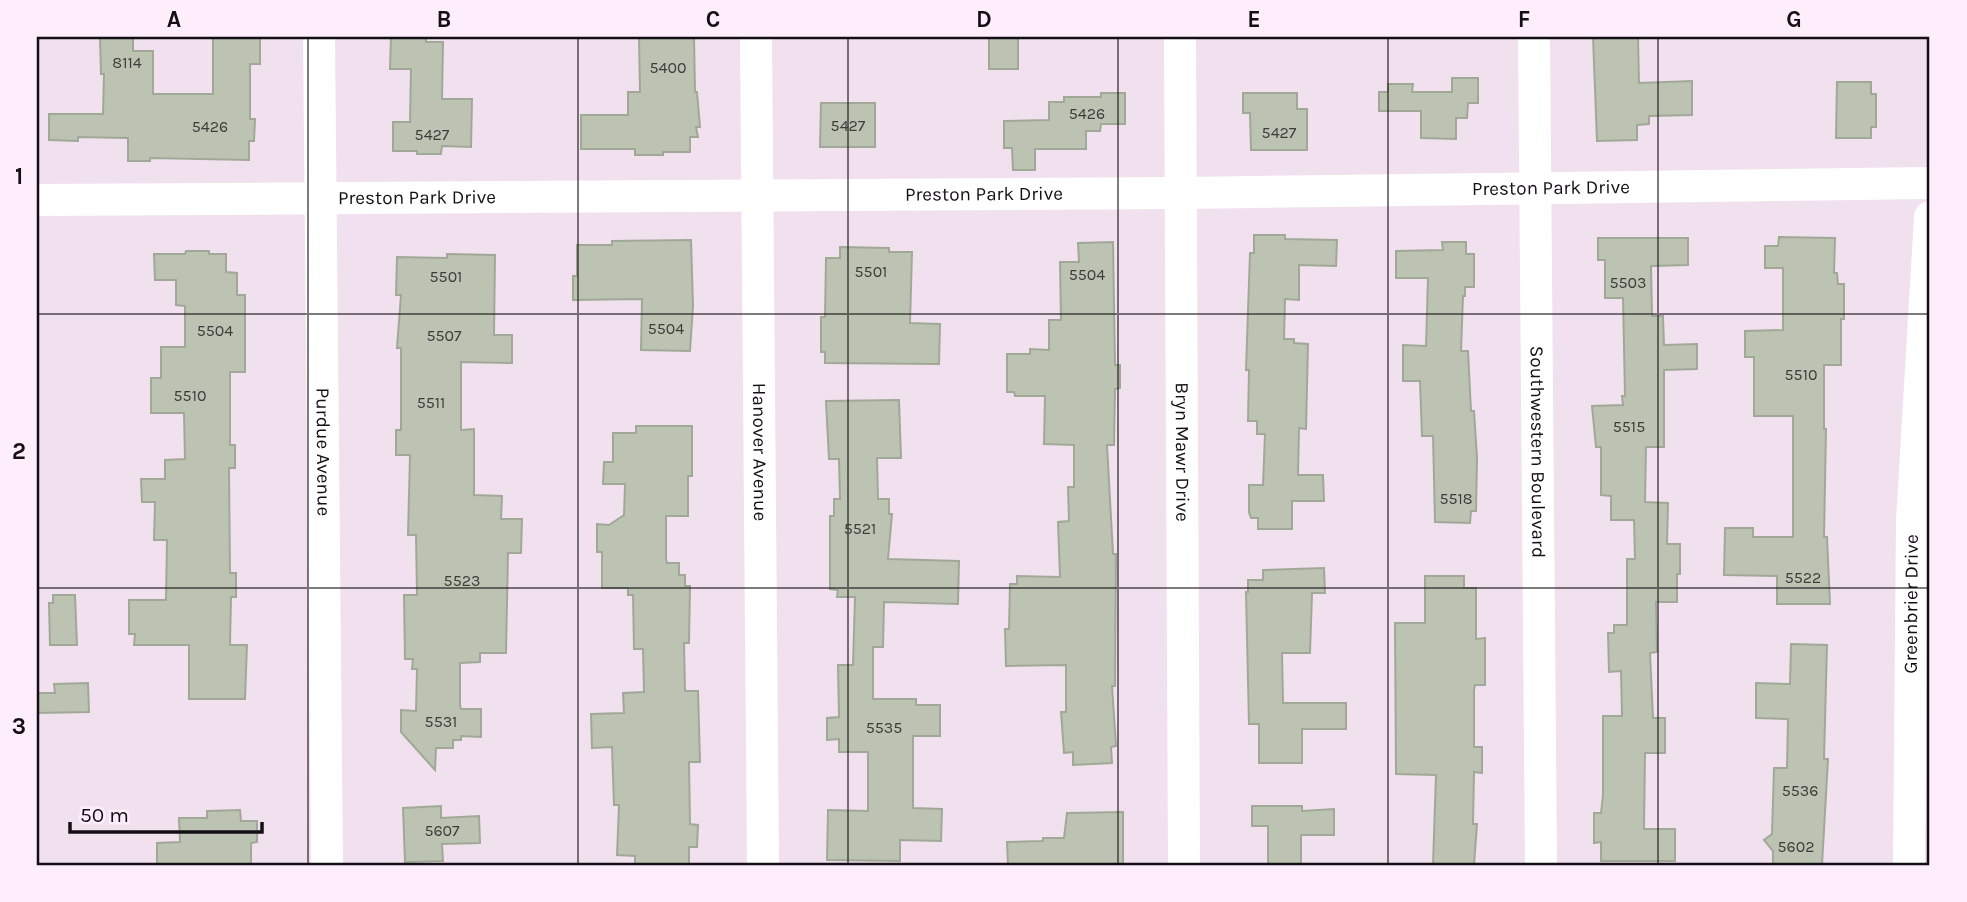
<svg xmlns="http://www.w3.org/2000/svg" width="1967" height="902" font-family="Karla,sans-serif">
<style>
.building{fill:#bcc3b2;stroke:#a1a897;stroke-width:2}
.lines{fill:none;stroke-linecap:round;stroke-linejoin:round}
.street{stroke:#fff;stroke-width:32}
.grid{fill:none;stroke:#140f14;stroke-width:2;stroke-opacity:0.55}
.labels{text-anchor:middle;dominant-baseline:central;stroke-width:5;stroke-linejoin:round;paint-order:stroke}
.number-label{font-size:16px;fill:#3e3c3c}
.street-label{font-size:19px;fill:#140f14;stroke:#feeefc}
.neatline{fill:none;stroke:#140f14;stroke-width:2.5}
.grid-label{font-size:23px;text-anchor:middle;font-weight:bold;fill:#140f14}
</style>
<rect width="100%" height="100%" fill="#f1e1ef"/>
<g class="building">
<path d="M 100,37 L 133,37 L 133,51 L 153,51 L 153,94 L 213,94 L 213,37 L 260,37 L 260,64 L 250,64 L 250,119 L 255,119 L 254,141 L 249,141 L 249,160 L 150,158 L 150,161 L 128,161 L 128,138 L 78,137 L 78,141 L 49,140 L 49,114 L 103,114 L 104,74 L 101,74 Z"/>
<path d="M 391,37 L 426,37 L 426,42 L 443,42 L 442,99 L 472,99 L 471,147 L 442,146 L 441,154 L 417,154 L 417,151 L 393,151 L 393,122 L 410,122 L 411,69 L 390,69 Z"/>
<path d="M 639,37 L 694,37 L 695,92 L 697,92 L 700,127 L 696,127 L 698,137 L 690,137 L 690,152 L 663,152 L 663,155 L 635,155 L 635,149 L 581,149 L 581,115 L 628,115 L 628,92 L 640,92 Z"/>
<rect x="989" y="37" width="29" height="32"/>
<path d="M 1593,37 L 1638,37 L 1639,83 L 1692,81 L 1692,115 L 1649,116 L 1649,124 L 1637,125 L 1637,140 L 1597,141 Z"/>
<path d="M 1452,78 L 1478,78 L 1478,103 L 1468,103 L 1467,118 L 1456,118 L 1456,139 L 1421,138 L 1421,111 L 1379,111 L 1379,92 L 1388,92 L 1388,84 L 1413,84 L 1412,92 L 1452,92 Z"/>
<path d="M 1837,82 L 1871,82 L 1871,94 L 1876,94 L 1876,127 L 1871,127 L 1871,138 L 1836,138 Z"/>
<path d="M 1101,93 L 1125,93 L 1125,124 L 1101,124 L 1100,131 L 1086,131 L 1086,149 L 1035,149 L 1035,170 L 1013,170 L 1012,148 L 1004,148 L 1004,121 L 1049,120 L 1049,102 L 1064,102 L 1064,97 L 1101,97 Z"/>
<path d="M 1243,93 L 1297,93 L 1297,109 L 1307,109 L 1307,150 L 1251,150 L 1250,113 L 1243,113 Z"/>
<path d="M 821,103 L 875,103 L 875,147 L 820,147 Z"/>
<path d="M 1254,235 L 1285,235 L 1285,239 L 1337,240 L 1336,266 L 1299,265 L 1299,300 L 1285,299 L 1284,339 L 1294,339 L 1294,343 L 1308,344 L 1306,429 L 1299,428 L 1298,475 L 1323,475 L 1324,501 L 1292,501 L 1292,529 L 1258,529 L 1258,518 L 1251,518 L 1249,512 L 1249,485 L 1263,485 L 1265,434 L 1257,434 L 1257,421 L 1248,421 L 1249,370 L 1246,370 L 1250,253 L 1254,253 Z"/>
<path d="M 1779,237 L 1835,238 L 1834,273 L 1837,273 L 1838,284 L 1844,284 L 1844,319 L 1841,319 L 1841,365 L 1824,365 L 1824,429 L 1826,429 L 1824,537 L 1827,537 L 1830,604 L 1777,604 L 1777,576 L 1724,575 L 1725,528 L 1753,528 L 1753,537 L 1793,537 L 1793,416 L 1754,416 L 1754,357 L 1745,357 L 1745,331 L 1783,330 L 1783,268 L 1765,268 L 1765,246 L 1778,246 Z"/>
<path d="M 1598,238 L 1688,238 L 1688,265 L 1651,266 L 1652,316 L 1663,316 L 1664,345 L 1697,344 L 1697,369 L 1664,370 L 1664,447 L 1646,447 L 1645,502 L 1668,503 L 1667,544 L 1680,544 L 1680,574 L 1677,574 L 1677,602 L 1656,602 L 1657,652 L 1650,653 L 1653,718 L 1665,718 L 1665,753 L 1645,753 L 1644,829 L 1675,829 L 1675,861 L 1601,861 L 1601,842 L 1594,843 L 1594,813 L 1601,813 L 1603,795 L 1603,716 L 1622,716 L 1621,671 L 1609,672 L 1608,633 L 1614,633 L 1614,625 L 1627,625 L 1627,559 L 1635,559 L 1634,520 L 1611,520 L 1611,496 L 1601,495 L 1601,447 L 1596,447 L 1592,406 L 1623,405 L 1622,396 L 1625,396 L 1623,298 L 1605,298 L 1605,260 L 1598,260 Z"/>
<path d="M 691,240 L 693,306 L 690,351 L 641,350 L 642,299 L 573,300 L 573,276 L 577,276 L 577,245 L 612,245 L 612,241 Z"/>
<path d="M 1113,242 L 1115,365 L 1120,365 L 1120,388 L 1115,389 L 1114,445 L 1107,445 L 1113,554 L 1116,554 L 1115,686 L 1112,686 L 1116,746 L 1111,747 L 1112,763 L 1073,765 L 1073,752 L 1064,753 L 1061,712 L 1066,712 L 1066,665 L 1006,666 L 1005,629 L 1009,629 L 1010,584 L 1017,584 L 1017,576 L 1060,577 L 1058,522 L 1069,521 L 1068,487 L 1074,487 L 1074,445 L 1044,444 L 1045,396 L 1015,396 L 1014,392 L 1007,392 L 1007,354 L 1030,354 L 1030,349 L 1049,350 L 1049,320 L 1061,320 L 1060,262 L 1079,262 L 1078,243 Z"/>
<path d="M 1442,242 L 1466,242 L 1466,254 L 1474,254 L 1474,287 L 1465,287 L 1465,296 L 1463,296 L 1461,351 L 1468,351 L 1471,411 L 1474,411 L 1477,458 L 1476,511 L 1471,511 L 1470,523 L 1435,522 L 1433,436 L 1422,436 L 1420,381 L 1403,381 L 1403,345 L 1426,346 L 1428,278 L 1396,278 L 1396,251 L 1443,250 Z"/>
<path d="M 840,247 L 889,248 L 889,252 L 912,252 L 910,323 L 940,324 L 939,364 L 825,363 L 825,352 L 821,352 L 821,317 L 825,317 L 826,258 L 840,258 Z"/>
<path d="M 186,251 L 209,251 L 209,254 L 226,254 L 226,272 L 237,273 L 237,295 L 245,295 L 245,372 L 230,372 L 230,445 L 235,445 L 235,468 L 229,468 L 230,573 L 236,573 L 236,597 L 231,597 L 230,645 L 247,645 L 245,699 L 189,699 L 189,645 L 134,645 L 135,634 L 129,634 L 129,600 L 166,600 L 167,540 L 154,540 L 155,502 L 142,502 L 141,479 L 165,479 L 165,460 L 185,459 L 184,413 L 151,413 L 151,378 L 161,378 L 161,347 L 185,347 L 185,306 L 176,305 L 176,280 L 155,280 L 154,254 L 185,254 Z"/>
<path d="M 447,254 L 495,255 L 494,335 L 512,335 L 512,363 L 461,362 L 461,430 L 474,429 L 474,495 L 502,496 L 501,519 L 522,519 L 521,553 L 508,553 L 506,653 L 480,653 L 480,662 L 460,663 L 460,705 L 461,709 L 481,709 L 481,737 L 461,736 L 461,740 L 453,740 L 453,748 L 436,748 L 435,770 L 401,732 L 401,710 L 416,711 L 417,669 L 412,669 L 413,659 L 405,659 L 404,595 L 417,595 L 416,535 L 408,535 L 410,455 L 396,455 L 396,430 L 401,430 L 401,348 L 397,348 L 401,295 L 396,295 L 397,257 L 447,258 Z"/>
<path d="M 899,400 L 901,458 L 877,458 L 878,499 L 889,499 L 889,514 L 892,514 L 888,559 L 959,561 L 958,604 L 884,602 L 883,647 L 873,647 L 873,699 L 916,699 L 916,705 L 940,705 L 940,736 L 913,736 L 913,808 L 942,809 L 941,841 L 900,840 L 900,861 L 827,860 L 828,810 L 868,811 L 868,752 L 839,752 L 839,739 L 827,740 L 827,718 L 839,717 L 838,665 L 853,665 L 855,597 L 837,597 L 838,590 L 830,589 L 830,516 L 834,516 L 834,499 L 840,499 L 839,459 L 829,459 L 826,401 Z"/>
<path d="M 636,426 L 692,426 L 692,476 L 688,476 L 688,516 L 666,516 L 666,559 L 667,563 L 679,563 L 679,575 L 685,575 L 685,586 L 690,586 L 689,643 L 684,643 L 685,691 L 698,691 L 700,762 L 689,762 L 690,824 L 698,825 L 697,847 L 689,847 L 689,865 L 635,865 L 635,856 L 617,855 L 619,805 L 614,805 L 612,747 L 592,748 L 591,714 L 624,713 L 623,693 L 644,692 L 643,649 L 634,649 L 633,595 L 628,595 L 628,588 L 602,588 L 602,552 L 597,552 L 597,524 L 609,525 L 624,515 L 625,484 L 603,484 L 604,462 L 613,462 L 613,433 L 636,433 Z"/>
<path d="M 1324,568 L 1325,593 L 1312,593 L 1310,653 L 1282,653 L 1283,703 L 1346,703 L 1346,729 L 1302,729 L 1302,763 L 1259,763 L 1259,724 L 1249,724 L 1246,592 L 1248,592 L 1248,580 L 1263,580 L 1263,570 Z"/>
<path d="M 1425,576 L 1464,576 L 1464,588 L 1476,588 L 1476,639 L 1485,638 L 1485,685 L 1475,685 L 1474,690 L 1474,747 L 1482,747 L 1482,773 L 1474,772 L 1473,824 L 1477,824 L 1474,865 L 1433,865 L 1436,775 L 1396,774 L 1395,623 L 1425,623 Z"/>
<path d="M 53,595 L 75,595 L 77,645 L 50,645 L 49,603 L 53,603 Z"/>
<path d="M 1791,644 L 1827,645 L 1824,759 L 1828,759 L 1822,865 L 1773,865 L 1773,851 L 1764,840 L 1772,834 L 1774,768 L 1787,768 L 1788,719 L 1756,718 L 1756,683 L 1790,684 Z"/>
<path d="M 88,683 L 89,712 L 37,713 L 37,693 L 55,693 L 54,684 Z"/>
<path d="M 441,806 L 441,818 L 479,816 L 480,843 L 442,844 L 443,861 L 405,862 L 403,808 Z"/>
<path d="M 1252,806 L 1302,806 L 1302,811 L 1334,809 L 1334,835 L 1301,835 L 1301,864 L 1268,865 L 1268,826 L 1252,826 Z"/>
<path d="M 240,810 L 241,821 L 257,821 L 257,842 L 251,843 L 251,865 L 157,865 L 157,843 L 180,842 L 179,818 L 207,818 L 207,811 Z"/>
<path d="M 1123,812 L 1123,865 L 1008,865 L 1007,842 L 1043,841 L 1043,838 L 1064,838 L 1067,813 Z"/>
</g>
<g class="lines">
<g class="street">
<path id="s1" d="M 319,37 L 327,865"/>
<path id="s2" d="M 756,37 L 763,865"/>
<path id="s3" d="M 1180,37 L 1184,865"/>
<path id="s4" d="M 1534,37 L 1541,865"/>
<path id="s5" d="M 37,200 L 1181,193 L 1930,183"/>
<path id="s6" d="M 1909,865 L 1912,521 L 1930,217"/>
</g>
</g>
<path class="grid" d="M 308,37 L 308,865M 578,37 L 578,865M 848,37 L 848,865M 1118,37 L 1118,865M 1388,37 L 1388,865M 1658,37 L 1658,865M 37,314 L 1930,314M 37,588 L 1930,588"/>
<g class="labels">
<g class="number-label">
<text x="127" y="62">8114</text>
<text x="668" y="67">5400</text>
<text x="1087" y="113">5426</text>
<text x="848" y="125">5427</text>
<text x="210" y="126">5426</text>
<text x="1279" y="132">5427</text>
<text x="432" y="134">5427</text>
<text x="871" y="271">5501</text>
<text x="1087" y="274">5504</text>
<text x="446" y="276">5501</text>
<text x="1628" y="282">5503</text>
<text x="666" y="328">5504</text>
<text x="215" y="330">5504</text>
<text x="444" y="335">5507</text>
<text x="1801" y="374">5510</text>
<text x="190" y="395">5510</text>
<text x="431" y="402">5511</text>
<text x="1629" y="426">5515</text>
<text x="1456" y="498">5518</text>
<text x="860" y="528">5521</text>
<text x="1803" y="577">5522</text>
<text x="462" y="580">5523</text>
<text x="441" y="721">5531</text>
<text x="884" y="727">5535</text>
<text x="1800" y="790">5536</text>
<text x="442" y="830">5607</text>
<text x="1796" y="846">5602</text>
</g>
<g class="street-label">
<text stroke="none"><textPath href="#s5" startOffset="1514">Preston Park Drive</textPath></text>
<text stroke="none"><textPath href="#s5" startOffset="947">Preston Park Drive</textPath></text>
<text stroke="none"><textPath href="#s5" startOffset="380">Preston Park Drive</textPath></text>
<text stroke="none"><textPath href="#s1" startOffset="415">Purdue Avenue</textPath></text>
<text stroke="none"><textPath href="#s2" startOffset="415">Hanover Avenue</textPath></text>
<text stroke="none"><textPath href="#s3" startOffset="415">Bryn Mawr Drive</textPath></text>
<text stroke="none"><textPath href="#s4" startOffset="415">Southwestern Boulevard</textPath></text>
<text stroke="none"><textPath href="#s6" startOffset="261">Greenbrier Drive</textPath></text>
</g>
</g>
<rect width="1967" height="902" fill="none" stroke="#feeefc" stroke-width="77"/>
<path d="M70 822v10h192v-10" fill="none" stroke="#140f14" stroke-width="3.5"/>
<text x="80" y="822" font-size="21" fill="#140f14" stroke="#feeefc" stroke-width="5" paint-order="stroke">50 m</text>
<rect x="38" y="38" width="1890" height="826" class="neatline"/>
<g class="grid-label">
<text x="174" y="27">A</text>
<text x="444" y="27">B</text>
<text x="713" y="27">C</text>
<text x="984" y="27">D</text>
<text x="1254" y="27">E</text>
<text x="1524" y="27">F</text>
<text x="1794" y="27">G</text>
<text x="19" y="184">1</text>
<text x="19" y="459">2</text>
<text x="19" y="734">3</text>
</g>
</svg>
